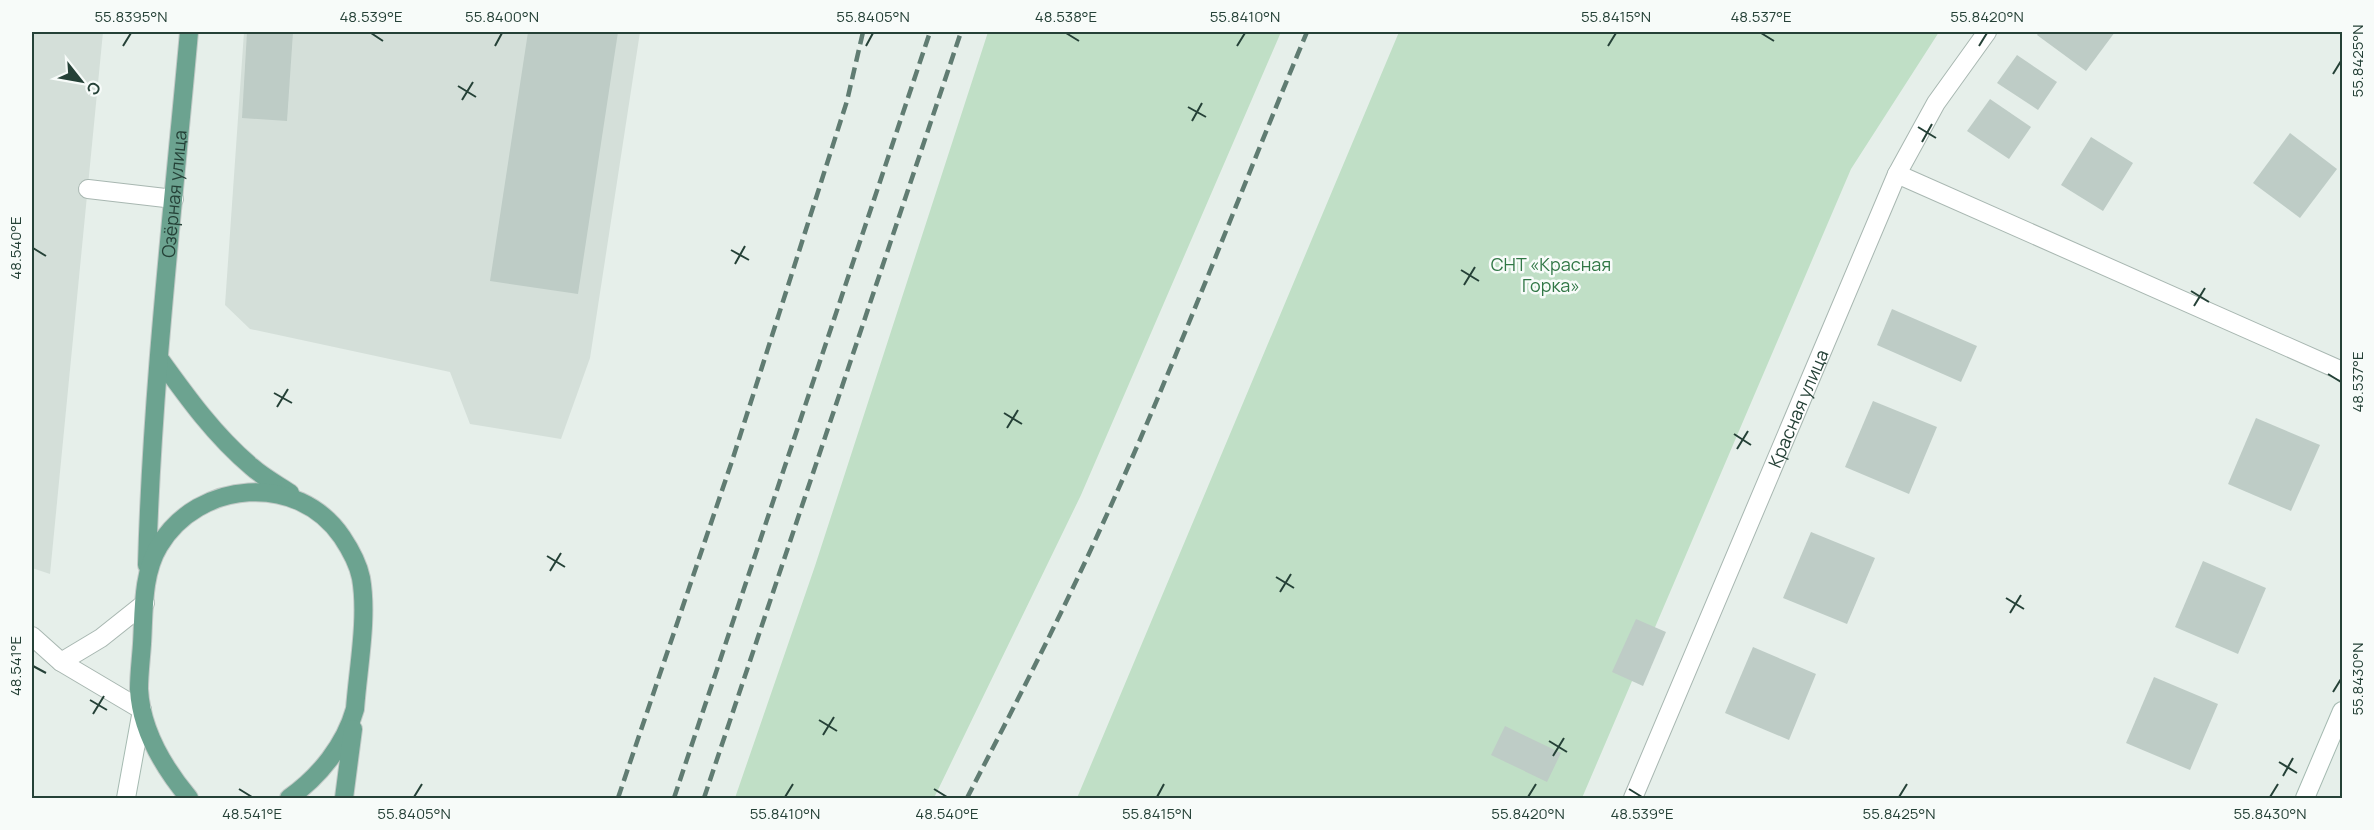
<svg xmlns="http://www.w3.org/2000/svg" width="2374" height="830" font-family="Manrope,sans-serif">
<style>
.built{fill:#d4dfd9}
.green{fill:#c0dfc6}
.building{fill:#beccc6}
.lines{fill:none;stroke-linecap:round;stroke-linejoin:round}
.lane-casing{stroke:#a8b7b1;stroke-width:20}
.street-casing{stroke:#a8b7b1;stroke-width:20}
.secondary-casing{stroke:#a5bab1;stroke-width:20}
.primary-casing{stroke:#c2cac7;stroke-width:20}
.lane{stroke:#fff;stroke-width:18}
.street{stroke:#fff;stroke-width:18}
.secondary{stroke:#fff;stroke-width:18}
.primary{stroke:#6ca390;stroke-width:18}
.rail{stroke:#607c72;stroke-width:4.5;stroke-dasharray:12 6;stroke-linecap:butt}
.ticks{fill:none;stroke:#254137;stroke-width:2}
.labels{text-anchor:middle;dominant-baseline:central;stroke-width:5;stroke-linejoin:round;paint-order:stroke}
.street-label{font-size:18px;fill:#254137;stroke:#f7fbf9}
.park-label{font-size:18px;fill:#307745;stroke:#f7fbf9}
.neatline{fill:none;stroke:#254137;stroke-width:2}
.ticks-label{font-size:15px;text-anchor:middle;fill:#254137}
</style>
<rect width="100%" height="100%" fill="#e6efea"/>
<g class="built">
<path d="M 32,32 L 103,32 L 50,574 L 32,568 Z"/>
<path d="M 244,32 L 640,32 L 590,358 L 561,439 L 470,424 L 450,372 L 250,329 L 225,305 Z"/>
</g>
<g class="green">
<path d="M 988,32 L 1281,32 L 1081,495 L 934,798 L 735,798 L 815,566 Z"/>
<path d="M 1399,32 L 1939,32 L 1851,169 L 1582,798 L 1077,798 Z"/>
</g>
<g class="building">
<path d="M 247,32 L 293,32 L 287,121 L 242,118 Z"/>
<path d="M 528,32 L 618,32 L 578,294 L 490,281 Z"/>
<path d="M 2039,32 L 2115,32 L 2086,71 L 2037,35 Z"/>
<path d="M 2017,55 L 2057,82 L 2038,110 L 1997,83 Z"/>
<path d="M 1990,99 L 2031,127 L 2009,159 L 1967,131 Z"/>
<path d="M 2290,133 L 2337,169 L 2300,218 L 2253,183 Z"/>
<path d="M 2091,137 L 2133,163 L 2103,211 L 2061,185 Z"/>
<path d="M 1892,309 L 1977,346 L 1961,382 L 1877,345 Z"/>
<path d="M 1873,401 L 1937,427 L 1909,494 L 1845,467 Z"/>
<path d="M 2256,418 L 2320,445 L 2291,511 L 2228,484 Z"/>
<path d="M 1811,532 L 1875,558 L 1847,624 L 1783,598 Z"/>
<path d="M 2203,561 L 2266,588 L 2238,654 L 2175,627 Z"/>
<path d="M 1636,619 L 1666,632 L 1643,686 L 1612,672 Z"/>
<path d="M 1753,647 L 1816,674 L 1789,740 L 1725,713 Z"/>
<path d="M 2154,677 L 2218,704 L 2190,770 L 2126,743 Z"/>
<path d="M 1505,726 L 1561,753 L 1547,782 L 1491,755 Z"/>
</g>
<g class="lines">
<defs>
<g id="lane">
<path d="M 88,189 L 174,199"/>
<path d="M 32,636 L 61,662 L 142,710"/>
<path d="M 61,662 L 101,638 L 145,603"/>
</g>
<g id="street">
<path d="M 1897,174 L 2342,371"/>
<path id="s1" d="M 1633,798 L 1897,174 L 1936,103 L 1987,32"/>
</g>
<g id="secondary">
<path d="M 126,798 L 142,710"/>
<path d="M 2305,798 L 2342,711"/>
</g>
<g id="primary">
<path d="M 159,358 C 187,397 215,436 252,467 C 263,477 278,485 290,493"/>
<path id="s2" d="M 147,565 C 152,386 173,209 189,32"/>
<path d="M 189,798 C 164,768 141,729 139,689 C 139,674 141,659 142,644 C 144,612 142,574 159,546 C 198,480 298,472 342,537 C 350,549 358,563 361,578 C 368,618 358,668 355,709 C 345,745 319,777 289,798"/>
<path d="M 344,798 L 353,729"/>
</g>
</defs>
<use href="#lane" class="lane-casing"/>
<use href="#street" class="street-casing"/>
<use href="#secondary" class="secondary-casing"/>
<use href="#primary" class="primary-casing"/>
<use href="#lane" class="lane"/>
<use href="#street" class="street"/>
<use href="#secondary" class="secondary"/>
<use href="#primary" class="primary"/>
<g class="rail">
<path d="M 618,798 L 732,461 L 847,101 L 863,32"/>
<path d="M 674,798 L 930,32"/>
<path d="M 704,798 L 961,32"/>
<path d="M 967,798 C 1012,711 1057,624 1098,534 C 1174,369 1237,199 1307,32"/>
</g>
</g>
<path class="ticks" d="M 371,33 L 383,41M 1066,33 L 1079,41M 1761,33 L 1774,41M 123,46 L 131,33M 495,46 L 502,33M 866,46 L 873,33M 1237,46 L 1245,33M 1608,46 L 1616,33M 1979,46 L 1987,33M 2333,74 L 2341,61M 458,86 L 476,97M 462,100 L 473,82M 1188,107 L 1206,117M 1192,121 L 1202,103M 1918,127 L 1936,138M 1922,142 L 1932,124M 33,248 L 46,256M 731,250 L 749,260M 735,264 L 745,246M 1461,270 L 1479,281M 1464,285 L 1475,267M 2191,291 L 2209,302M 2194,306 L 2205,288M 2328,374 L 2341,382M 274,393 L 292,403M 277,407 L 288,389M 1004,413 L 1022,424M 1007,428 L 1018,410M 1734,434 L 1751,445M 1737,449 L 1748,431M 547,556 L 565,567M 550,571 L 561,553M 1276,577 L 1294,588M 1280,592 L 1291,574M 2006,598 L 2024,609M 2010,613 L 2021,595M 33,666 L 46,673M 2333,692 L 2341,679M 90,700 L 107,710M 93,714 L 104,696M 819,720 L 837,731M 823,735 L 834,717M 1549,741 L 1567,752M 1553,756 L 1564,738M 2279,762 L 2297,773M 2283,776 L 2293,758M 239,789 L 252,797M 934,789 L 947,797M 1629,789 L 1642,797M 414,797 L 422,784M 785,797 L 793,784M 1157,797 L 1164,784M 1528,797 L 1536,784M 1899,797 L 1907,784M 2270,797 L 2278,784"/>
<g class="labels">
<g class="street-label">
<text stroke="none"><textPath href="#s2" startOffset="372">Озёрная улица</textPath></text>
<text stroke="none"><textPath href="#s1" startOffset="423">Красная улица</textPath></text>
</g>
<g class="park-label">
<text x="1551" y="264">СНТ «Красная<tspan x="1551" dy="21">Горка»</tspan></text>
</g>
</g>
<rect width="2374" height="830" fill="none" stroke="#f7fbf9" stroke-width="66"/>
<g transform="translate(81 81) rotate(121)" stroke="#f7fbf9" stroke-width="4.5" paint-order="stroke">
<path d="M0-4.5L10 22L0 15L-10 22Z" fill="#254137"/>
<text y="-9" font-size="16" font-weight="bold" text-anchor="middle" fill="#254137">С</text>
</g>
<rect x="33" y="33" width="2308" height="764" class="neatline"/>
<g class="ticks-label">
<text x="131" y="22">55.8395°N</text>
<text x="371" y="22">48.539°E</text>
<text x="502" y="22">55.8400°N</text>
<text x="873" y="22">55.8405°N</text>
<text x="1066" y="22">48.538°E</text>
<text x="1245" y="22">55.8410°N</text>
<text x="1616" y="22">55.8415°N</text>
<text x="1761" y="22">48.537°E</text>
<text x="1987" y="22">55.8420°N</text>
<text transform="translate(2358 61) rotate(-90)" y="5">55.8425°N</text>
<text transform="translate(16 248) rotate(-90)" y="5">48.540°E</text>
<text transform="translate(2358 382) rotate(-90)" y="5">48.537°E</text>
<text transform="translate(16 666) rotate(-90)" y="5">48.541°E</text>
<text transform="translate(2358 679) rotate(-90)" y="5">55.8430°N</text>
<text x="252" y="819">48.541°E</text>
<text x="414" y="819">55.8405°N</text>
<text x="785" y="819">55.8410°N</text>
<text x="947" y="819">48.540°E</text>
<text x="1157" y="819">55.8415°N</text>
<text x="1528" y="819">55.8420°N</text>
<text x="1642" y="819">48.539°E</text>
<text x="1899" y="819">55.8425°N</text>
<text x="2270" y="819">55.8430°N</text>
</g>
</svg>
